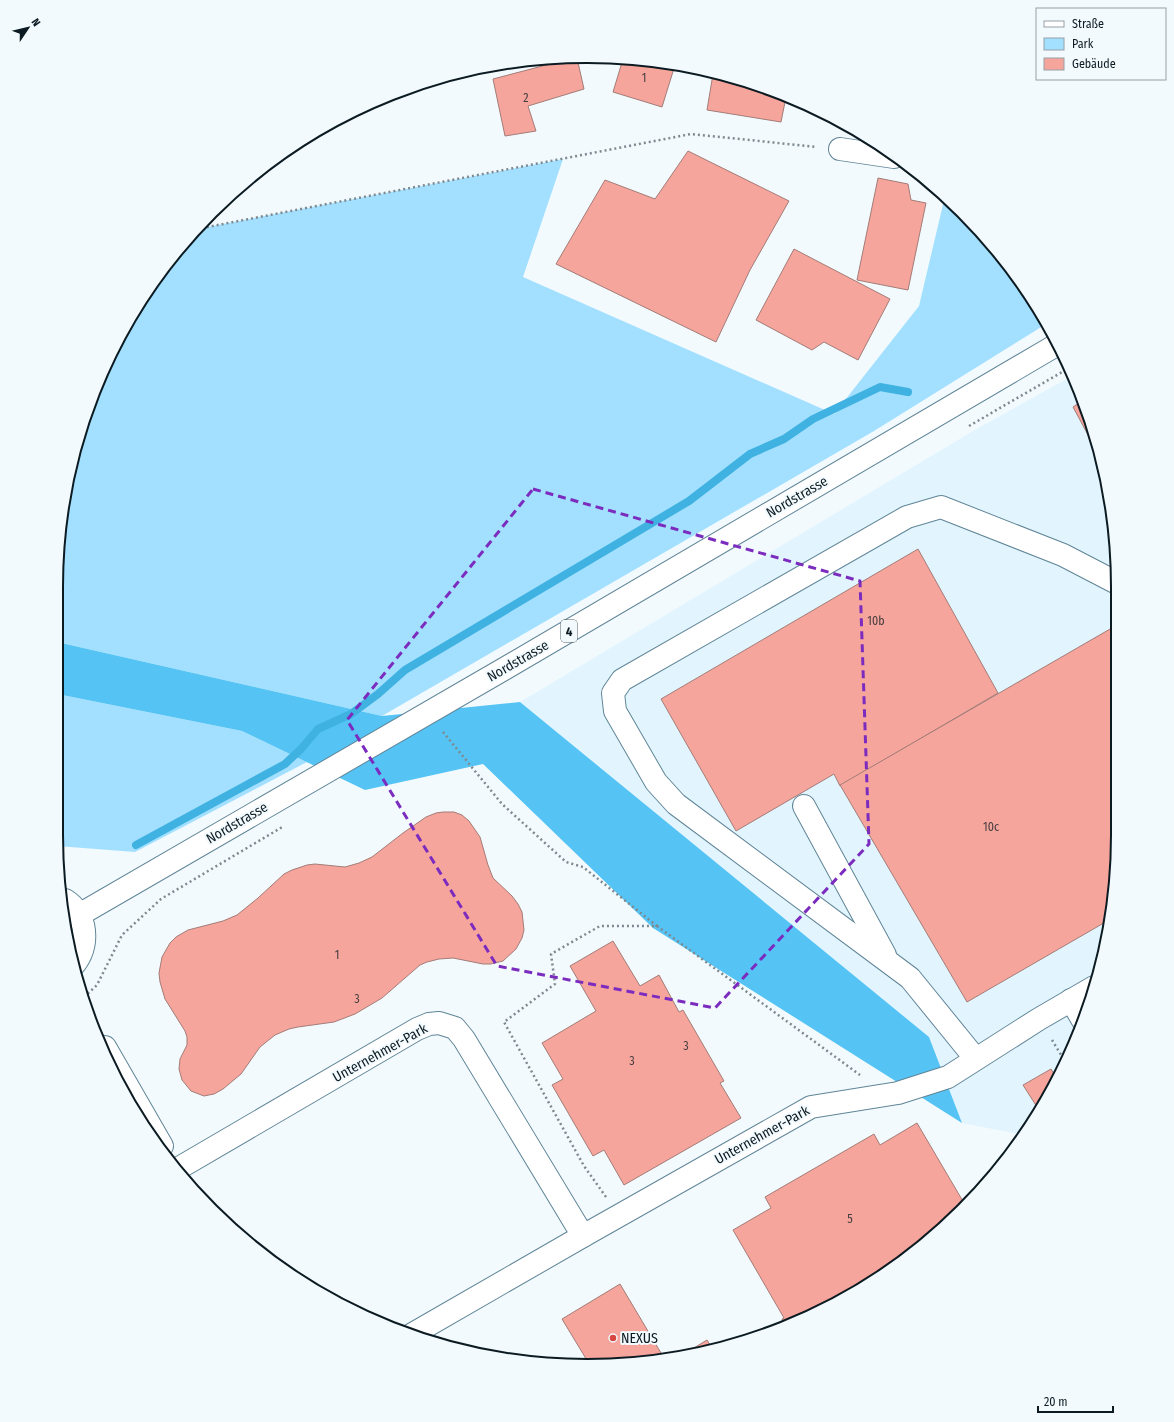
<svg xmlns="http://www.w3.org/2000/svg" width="1174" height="1422" font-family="'Fira Sans Condensed',sans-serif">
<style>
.built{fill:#e2f5ff}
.green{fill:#a3e0ff}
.forest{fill:#55c4f5}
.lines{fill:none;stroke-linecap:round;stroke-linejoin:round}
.stream{stroke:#40b2e2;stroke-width:8}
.building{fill:#f6a59c;stroke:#a37c77}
.minor-casing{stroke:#608597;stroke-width:24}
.major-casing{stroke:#608597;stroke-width:24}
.path{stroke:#7d898f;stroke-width:2.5;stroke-dasharray:2 3;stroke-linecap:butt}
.minor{stroke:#fff;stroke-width:22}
.major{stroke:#fff;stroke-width:22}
.marked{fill:none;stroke:#7b2cbf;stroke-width:3;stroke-dasharray:8 5;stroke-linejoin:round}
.poi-dot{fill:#d64741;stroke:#f2fafe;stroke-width:1.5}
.labels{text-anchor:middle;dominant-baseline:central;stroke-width:4;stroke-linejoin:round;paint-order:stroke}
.number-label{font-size:12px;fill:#463e40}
.shield{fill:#f2fafe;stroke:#515e64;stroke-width:1}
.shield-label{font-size:13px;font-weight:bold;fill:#0c1b22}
.street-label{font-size:14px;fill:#0c1b22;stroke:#f2fafe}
.poi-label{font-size:14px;fill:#0c1b22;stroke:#f2fafe;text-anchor:start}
.rim{fill:none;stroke:#0c1b22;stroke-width:2}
</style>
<rect width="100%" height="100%" fill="#f2fafe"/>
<path class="built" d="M 1072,376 L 1100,450 L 1117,552 L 1117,870 L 1100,972 L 1063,1070 L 1023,1135 L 962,1123 L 929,1037 L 520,702 L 973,431 Z"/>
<g class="green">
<path d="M 563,159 L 523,277 L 834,414 L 919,306 L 945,196 L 1008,264 L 1046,324 L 874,431 L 382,716 L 57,642 L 57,552 L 66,483 L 96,384 L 145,292 L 197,229 Z"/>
<path d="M 57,694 L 242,731 L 307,762 L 135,852 L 57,846 L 56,835 Z"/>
</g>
<path class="forest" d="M 57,642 L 382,716 L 520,702 L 929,1037 L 962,1123 L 653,928 L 483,764 L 365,790 L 242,731 L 57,694 Z"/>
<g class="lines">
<path class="stream" d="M 136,845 L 285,764 L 301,749 L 318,729 L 351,714 L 378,694 L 405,670 L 689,501 L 750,454 L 784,439 L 813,419 L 880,387 L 908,392"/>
</g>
<g class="building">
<path d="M 573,58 L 577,58 L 584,89 L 528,106 L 536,131 L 505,136 L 493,79 Z"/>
<path d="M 623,59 L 657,61 L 675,65 L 662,107 L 613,92 Z"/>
<path d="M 713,74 L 758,84 L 786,97 L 781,122 L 707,110 Z"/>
<path d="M 688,151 L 789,201 L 750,270 L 716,342 L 556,264 L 605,180 L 655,199 Z"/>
<path d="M 878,178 L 908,184 L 911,200 L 926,203 L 908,290 L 857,280 Z"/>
<path d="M 794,249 L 890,299 L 858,360 L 824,342 L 812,350 L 756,320 Z"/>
<path d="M 1082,401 L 1100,450 L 1101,459 L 1073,407 Z"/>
<path d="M 918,549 L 998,693 L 840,786 L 834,774 L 736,831 L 661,699 Z"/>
<path d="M 1117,625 L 1117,870 L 1109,920 L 967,1002 L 840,785 Z"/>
<path d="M 443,812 L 454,812 L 462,815 L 469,821 L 480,837 L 488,865 L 493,878 L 512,896 L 518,904 L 522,912 L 524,930 L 522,938 L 516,949 L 503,961 L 491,964 L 483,964 L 453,958 L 439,959 L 427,962 L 420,965 L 382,998 L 355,1014 L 334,1022 L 298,1027 L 289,1029 L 275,1035 L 260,1047 L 241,1074 L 223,1089 L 214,1094 L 204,1096 L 191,1091 L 182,1080 L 179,1069 L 180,1059 L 187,1045 L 187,1037 L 185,1031 L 165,999 L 160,982 L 159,973 L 162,957 L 170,943 L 176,937 L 188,930 L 223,921 L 237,915 L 258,898 L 284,874 L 292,870 L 307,865 L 315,864 L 345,867 L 359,863 L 372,857 L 403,833 L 426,817 L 436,813 Z"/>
<path d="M 613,941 L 640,986 L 659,975 L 679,1012 L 683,1010 L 724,1081 L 720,1083 L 741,1118 L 624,1185 L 604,1150 L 593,1156 L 552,1085 L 563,1079 L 542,1043 L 596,1011 L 570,966 Z"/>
<path d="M 1051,1069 L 1057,1079 L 1042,1104 L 1037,1107 L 1023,1085 Z"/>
<path d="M 917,1123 L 964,1203 L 910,1256 L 822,1311 L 784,1324 L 782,1319 L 784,1318 L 733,1230 L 771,1208 L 765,1197 L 874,1134 L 880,1145 Z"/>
<path d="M 620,1284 L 664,1358 L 588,1362 L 562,1319 Z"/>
<path d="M 707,1340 L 712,1348 L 690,1356 L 679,1357 Z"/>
</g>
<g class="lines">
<defs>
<g id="minor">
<path d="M 840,149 L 894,157"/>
<path d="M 804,806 L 885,955"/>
<path d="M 1071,1000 L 1082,1019"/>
<path d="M 105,1047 L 162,1146"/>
<path d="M 975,1058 L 910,978 L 676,804 L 656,782 L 615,711 L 613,693 L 622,680 L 907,517 L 941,507 L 1063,555 L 1117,583"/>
<path d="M 179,1168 L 417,1029 L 429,1024 L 439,1023 L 455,1028 L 464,1039 L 583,1236 L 411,1335"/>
<path d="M 583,1236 L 811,1107 L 898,1093 L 948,1077 L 1039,1019 L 1094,987"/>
</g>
<g id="major">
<path d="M 65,900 C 88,914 90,946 73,966"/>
<path d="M 79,915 L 504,669 L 1058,344"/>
</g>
</defs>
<use href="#minor" class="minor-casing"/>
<use href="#major" class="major-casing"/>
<g class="path">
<path d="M 197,229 L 691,134 L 817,147"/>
<path d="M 969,426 L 1069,368"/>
<path d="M 443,732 L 502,804 L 566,862 L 583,867 L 657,926"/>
<path d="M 84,997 L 97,985 L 122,935 L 161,899 L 284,826"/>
<path d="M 1052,1040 L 1066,1063"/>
<path d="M 606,1197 L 584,1166 L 504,1022 L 555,984 L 551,954 L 600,926 L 657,926 L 860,1075"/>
</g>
<use href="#minor" class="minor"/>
<use href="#major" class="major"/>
</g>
<path class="marked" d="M 533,489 L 860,581 L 869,844 L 715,1008 L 497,966 L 347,720 Z"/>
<circle class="poi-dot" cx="613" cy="1338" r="4"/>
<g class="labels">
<g class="number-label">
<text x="644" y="78">1</text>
<text x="526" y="98">2</text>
<text x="876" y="621">10b</text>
<text x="991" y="827">10c</text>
<text x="337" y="955">1</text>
<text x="357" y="999">3</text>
<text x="686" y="1046">3</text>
<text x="632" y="1061">3</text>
<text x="850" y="1219">5</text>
</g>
<rect class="shield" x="561" y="620" width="16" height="22" rx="3"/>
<g class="shield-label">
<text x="569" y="631">4</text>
</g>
<g class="street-label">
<text transform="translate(797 497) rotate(-30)">Nordstrasse</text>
<text transform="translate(518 661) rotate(-30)">Nordstrasse</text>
<text transform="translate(237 823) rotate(-30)">Nordstrasse</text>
<text transform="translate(380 1053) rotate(-29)">Unternehmer-Park</text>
<text transform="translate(762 1135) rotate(-29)">Unternehmer-Park</text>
</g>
<g class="poi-label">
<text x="621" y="1338">NEXUS</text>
</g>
</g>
<path d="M0 0H1174V1422H0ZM587 63H587A524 524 0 0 1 1111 587V835A524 524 0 0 1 587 1359H587A524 524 0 0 1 63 835V587A524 524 0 0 1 587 63Z" fill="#f2fafe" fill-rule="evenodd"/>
<path class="rim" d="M587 63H587A524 524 0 0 1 1111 587V835A524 524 0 0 1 587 1359H587A524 524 0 0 1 63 835V587A524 524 0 0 1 587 63Z"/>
<rect x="1036" y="8" width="130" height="72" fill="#f2fafe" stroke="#96a1a6"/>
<rect x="1044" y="21" width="20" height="6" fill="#ffffff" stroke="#96a1a6"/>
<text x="1072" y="28" font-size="12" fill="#0c1b22">Straße</text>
<rect x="1044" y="38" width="20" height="12" fill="#a3e0ff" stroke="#96a1a6"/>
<text x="1072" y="48" font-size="12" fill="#0c1b22">Park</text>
<rect x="1044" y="58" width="20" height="12" fill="#f6a59c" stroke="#96a1a6"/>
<text x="1072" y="68" font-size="12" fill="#0c1b22">Gebäude</text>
<g transform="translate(28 28) rotate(55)" stroke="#f2fafe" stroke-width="3" paint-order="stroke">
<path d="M0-3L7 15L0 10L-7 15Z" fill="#0c1b22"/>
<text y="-6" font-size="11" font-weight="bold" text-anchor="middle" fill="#0c1b22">N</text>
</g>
<path d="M1038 1406v6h75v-6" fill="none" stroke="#0c1b22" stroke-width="2"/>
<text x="1044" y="1406" font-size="12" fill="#0c1b22" stroke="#f2fafe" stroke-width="3" paint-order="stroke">20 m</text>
</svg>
